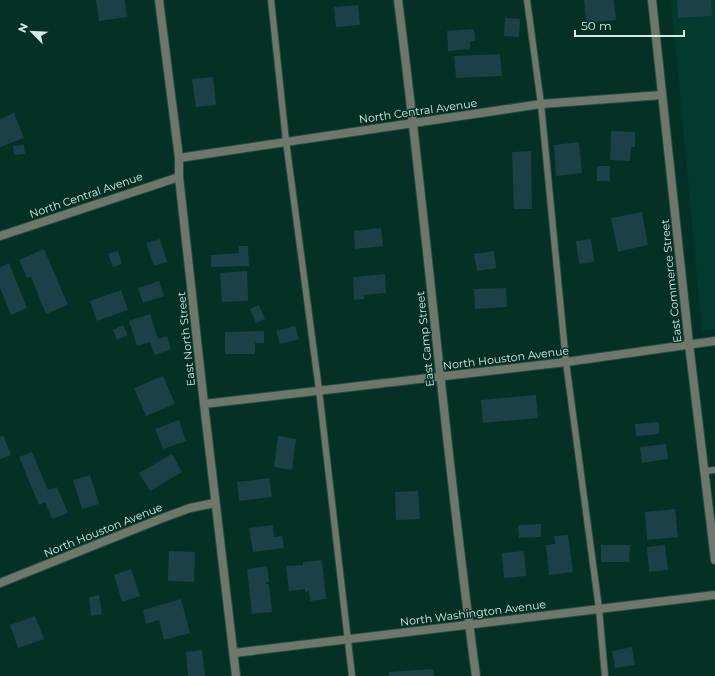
<svg xmlns="http://www.w3.org/2000/svg" width="715" height="676" font-family="Montserrat,sans-serif">
<style>
.built{fill:#003b2e}
.building{fill:#1b4045}
.lines{fill:none;stroke-linecap:round;stroke-linejoin:round}
.lane-casing{stroke:#254e44;stroke-width:8}
.street-casing{stroke:#254e44;stroke-width:10}
.lane{stroke:#6f776d;stroke-width:6}
.street{stroke:#6f776d;stroke-width:8}
.labels{text-anchor:middle;dominant-baseline:central;stroke-width:3;stroke-linejoin:round;paint-order:stroke}
.street-label{font-size:11px;fill:#d5eae3;stroke:#043026}
</style>
<rect width="100%" height="100%" fill="#043026"/>
<path class="built" d="M 671,0 L 715,0 L 715,329 L 702,331 Z"/>
<g class="building">
<path d="M 96,0 L 125,0 L 127,17 L 99,21 Z"/>
<path d="M 584,0 L 614,0 L 616,20 L 586,23 Z"/>
<path d="M 677,0 L 711,0 L 712,16 L 678,18 Z"/>
<path d="M 358,5 L 360,25 L 336,27 L 334,7 Z"/>
<path d="M 505,18 L 520,19 L 519,37 L 504,36 Z"/>
<path d="M 474,29 L 475,41 L 470,41 L 470,49 L 448,51 L 447,31 Z"/>
<path d="M 500,54 L 502,76 L 456,78 L 454,56 Z"/>
<path d="M 213,77 L 216,105 L 196,107 L 192,79 Z"/>
<path d="M 14,113 L 24,138 L 0,147 L 0,119 Z"/>
<path d="M 611,131 L 635,132 L 635,147 L 631,147 L 630,161 L 610,160 Z"/>
<path d="M 579,142 L 582,173 L 556,176 L 554,145 Z"/>
<path d="M 24,145 L 25,154 L 14,155 L 13,146 Z"/>
<path d="M 531,151 L 532,209 L 514,209 L 512,152 Z"/>
<rect x="597" y="166" width="13" height="15"/>
<path d="M 642,212 L 648,245 L 618,252 L 611,218 Z"/>
<path d="M 381,228 L 383,246 L 355,249 L 354,231 Z"/>
<path d="M 160,239 L 167,262 L 154,266 L 146,243 Z"/>
<path d="M 591,239 L 594,262 L 579,264 L 576,241 Z"/>
<path d="M 238,246 L 248,246 L 249,266 L 211,267 L 211,255 L 239,253 Z"/>
<path d="M 44,249 L 68,305 L 46,314 L 31,277 L 27,278 L 19,260 Z"/>
<path d="M 118,251 L 122,264 L 113,267 L 108,254 Z"/>
<path d="M 494,251 L 496,268 L 477,271 L 474,254 Z"/>
<path d="M 9,263 L 27,308 L 11,315 L 0,288 L 0,267 Z"/>
<path d="M 247,271 L 248,301 L 222,302 L 220,273 Z"/>
<path d="M 385,274 L 386,293 L 364,295 L 364,299 L 354,300 L 353,277 Z"/>
<path d="M 159,281 L 164,296 L 143,303 L 138,288 Z"/>
<path d="M 506,288 L 507,307 L 475,309 L 474,289 Z"/>
<path d="M 121,290 L 128,310 L 97,321 L 90,301 Z"/>
<path d="M 259,305 L 265,319 L 256,323 L 250,309 Z"/>
<path d="M 150,314 L 158,339 L 167,336 L 171,349 L 155,355 L 150,342 L 137,346 L 129,321 Z"/>
<path d="M 123,325 L 128,335 L 117,340 L 113,330 Z"/>
<path d="M 295,326 L 299,339 L 280,344 L 276,331 Z"/>
<path d="M 264,331 L 264,343 L 255,343 L 255,354 L 225,354 L 225,332 Z"/>
<path d="M 163,376 L 175,404 L 146,416 L 134,388 Z"/>
<path d="M 536,395 L 538,418 L 483,423 L 481,400 Z"/>
<path d="M 179,420 L 186,441 L 163,449 L 155,429 Z"/>
<path d="M 659,422 L 659,434 L 636,436 L 635,424 Z"/>
<path d="M 3,435 L 11,455 L 0,459 L 0,437 Z"/>
<path d="M 278,436 L 296,439 L 292,470 L 274,467 Z"/>
<path d="M 666,444 L 668,459 L 642,463 L 640,447 Z"/>
<path d="M 32,452 L 48,490 L 57,487 L 68,513 L 52,519 L 45,502 L 39,505 L 19,457 Z"/>
<path d="M 172,454 L 182,472 L 150,491 L 139,473 Z"/>
<path d="M 90,475 L 99,504 L 82,509 L 73,480 Z"/>
<path d="M 269,478 L 272,497 L 239,501 L 237,482 Z"/>
<path d="M 418,491 L 420,519 L 396,520 L 395,492 Z"/>
<path d="M 675,509 L 678,537 L 647,540 L 645,512 Z"/>
<path d="M 541,524 L 541,537 L 519,538 L 518,525 Z"/>
<path d="M 273,525 L 274,537 L 282,536 L 284,548 L 253,552 L 249,528 Z"/>
<path d="M 568,535 L 573,572 L 549,575 L 546,545 L 555,544 L 554,536 Z"/>
<path d="M 601,545 L 630,545 L 629,562 L 601,562 Z"/>
<path d="M 665,545 L 668,570 L 649,572 L 647,547 Z"/>
<path d="M 169,551 L 195,552 L 194,582 L 168,581 Z"/>
<path d="M 524,551 L 526,576 L 504,578 L 502,553 Z"/>
<path d="M 322,560 L 326,599 L 310,601 L 309,591 L 305,592 L 305,589 L 289,591 L 286,566 L 303,565 L 303,562 Z"/>
<path d="M 267,566 L 269,582 L 266,582 L 266,584 L 269,584 L 272,612 L 252,614 L 247,569 Z"/>
<path d="M 131,569 L 140,596 L 122,602 L 114,575 Z"/>
<path d="M 99,595 L 102,614 L 91,616 L 89,597 Z"/>
<path d="M 181,599 L 190,633 L 164,640 L 159,620 L 146,624 L 143,610 Z"/>
<path d="M 35,616 L 44,639 L 18,648 L 10,625 Z"/>
<path d="M 632,647 L 635,665 L 615,668 L 612,651 Z"/>
<path d="M 202,650 L 205,676 L 188,676 L 186,652 Z"/>
<path d="M 433,669 L 434,676 L 389,676 L 389,672 Z"/>
</g>
<g class="lines">
<defs>
<g id="lane">
<path d="M 271,0 L 286,141 L 319,390 L 352,676"/>
<path d="M 527,0 L 541,104 L 566,362 L 599,609 L 605,676"/>
<path d="M 705,471 L 715,470"/>
</g>
<g id="street">
<path d="M 159,0 L 179,158 L 179,177 L 204,404 L 236,676"/>
<path d="M 398,0 C 427,225 445,451 476,676"/>
<path d="M 652,0 L 689,344 L 715,560"/>
<path d="M 179,158 L 541,104 L 662,95"/>
<path d="M 0,236 L 179,177"/>
<path d="M 204,404 L 566,362 L 715,341"/>
<path d="M 0,583 L 160,519 L 190,508 L 215,503"/>
<path d="M 234,653 L 715,595"/>
</g>
</defs>
<use href="#lane" class="lane-casing"/>
<use href="#street" class="street-casing"/>
<use href="#lane" class="lane"/>
<use href="#street" class="street"/>
</g>
<g class="labels">
<g class="street-label">
<text transform="translate(418 111) rotate(-8)">North Central Avenue</text>
<text transform="translate(86 195) rotate(-19)">North Central Avenue</text>
<text transform="translate(671 281) rotate(-96)">East Commerce Street</text>
<text transform="translate(186 339) rotate(-96)">East North Street</text>
<text transform="translate(425 339) rotate(-96)">East Camp Street</text>
<text transform="translate(506 358) rotate(-7)">North Houston Avenue</text>
<text transform="translate(103 530) rotate(-22)">North Houston Avenue</text>
<text transform="translate(473 613) rotate(-7)">North Washington Avenue</text>
</g>
</g>
<g transform="translate(32 32) rotate(294)" stroke="#043026" stroke-width="3" paint-order="stroke">
<path d="M0-3L7 15L0 10L-7 15Z" fill="#d5eae3"/>
<text y="-6" font-size="11" font-weight="bold" text-anchor="middle" fill="#d5eae3">N</text>
</g>
<path d="M575 30v6h109v-6" fill="none" stroke="#d5eae3" stroke-width="2"/>
<text x="581" y="30" font-size="12" fill="#d5eae3" stroke="#043026" stroke-width="3" paint-order="stroke">50 m</text>
</svg>
